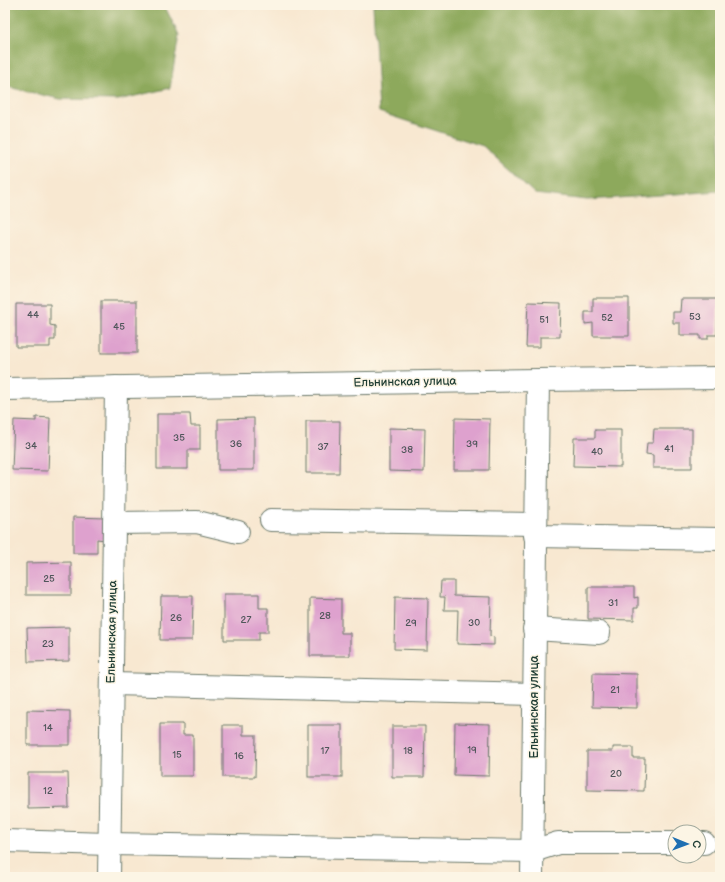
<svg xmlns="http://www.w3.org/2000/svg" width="725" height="882" font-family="'Balsamiq Sans',sans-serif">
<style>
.forest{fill:#8da95b;stroke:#567348}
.building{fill:#dea1ce}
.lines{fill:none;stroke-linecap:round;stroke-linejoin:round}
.minor-casing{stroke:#6b796b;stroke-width:24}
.minor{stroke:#fff;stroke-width:22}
.labels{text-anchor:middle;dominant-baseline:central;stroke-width:3;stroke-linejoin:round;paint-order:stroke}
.number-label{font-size:10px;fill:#4f565a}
.street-label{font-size:12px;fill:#1f3d34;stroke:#fcf5e5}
</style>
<rect width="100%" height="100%" fill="#fcf5e5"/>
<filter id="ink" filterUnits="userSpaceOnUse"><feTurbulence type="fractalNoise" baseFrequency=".025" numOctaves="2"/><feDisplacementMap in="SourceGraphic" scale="8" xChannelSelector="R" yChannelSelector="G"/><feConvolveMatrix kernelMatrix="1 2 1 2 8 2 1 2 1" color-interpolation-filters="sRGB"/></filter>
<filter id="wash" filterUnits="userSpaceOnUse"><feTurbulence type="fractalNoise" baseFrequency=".012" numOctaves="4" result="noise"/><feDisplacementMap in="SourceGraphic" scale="16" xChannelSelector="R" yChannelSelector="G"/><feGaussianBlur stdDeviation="0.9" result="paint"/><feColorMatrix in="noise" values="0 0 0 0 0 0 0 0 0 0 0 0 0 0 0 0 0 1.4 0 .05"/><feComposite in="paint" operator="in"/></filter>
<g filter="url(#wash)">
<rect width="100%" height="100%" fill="#f8e8d1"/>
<g class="forest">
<path d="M 5,5 L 164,5 L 179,35 L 170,88 L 118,100 L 60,99 L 8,87 L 5,84 Z"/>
<path d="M 373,5 L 720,5 L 720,191 L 587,200 L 535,194 L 483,146 L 379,112 Z"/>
</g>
<g id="blocks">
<g class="building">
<path d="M 593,298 L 629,298 L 629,336 L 593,336 L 593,323 L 585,324 L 585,312 L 593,312 Z"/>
<path d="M 681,299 L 718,299 L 717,335 L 708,335 L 708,339 L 700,339 L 700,335 L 680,335 L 680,323 L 673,323 L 673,312 L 680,312 Z"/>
<rect x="101" y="301" width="36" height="52"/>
<path d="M 528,302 L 561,303 L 560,337 L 540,337 L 540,347 L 526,347 Z"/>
<path d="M 16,304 L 50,304 L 50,325 L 55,326 L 55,340 L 50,340 L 50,347 L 16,347 Z"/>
<path d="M 157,414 L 190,414 L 191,426 L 200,426 L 200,450 L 188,450 L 188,469 L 157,469 Z"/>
<path d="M 36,417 L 50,418 L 48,471 L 12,470 L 14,420 L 36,421 Z"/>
<path d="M 254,418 L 254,470 L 218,470 L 218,419 Z"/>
<path d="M 455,418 L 490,419 L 489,470 L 454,470 Z"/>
<path d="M 306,421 L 340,421 L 339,473 L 306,473 Z"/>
<path d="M 389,428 L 425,429 L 424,472 L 389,471 Z"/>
<path d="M 654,429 L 692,429 L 692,468 L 653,468 L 653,455 L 646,454 L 647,443 L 653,443 Z"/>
<path d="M 595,430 L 621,430 L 621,467 L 573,466 L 574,438 L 595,438 Z"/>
<path d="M 73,517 L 105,518 L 105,540 L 97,539 L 97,553 L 73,553 Z"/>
<path d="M 71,562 L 71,595 L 26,595 L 26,563 Z"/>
<path d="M 441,581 L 454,581 L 454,596 L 491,597 L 490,636 L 494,637 L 494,645 L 457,644 L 458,610 L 444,610 L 445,597 L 440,597 Z"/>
<path d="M 588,587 L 634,587 L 634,598 L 638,597 L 638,608 L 634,608 L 634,620 L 588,619 Z"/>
<path d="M 224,594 L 259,594 L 259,608 L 268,608 L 268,632 L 259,632 L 259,640 L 224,640 Z"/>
<path d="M 161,596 L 193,596 L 192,640 L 160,640 Z"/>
<path d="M 395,597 L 428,598 L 427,650 L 394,649 Z"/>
<path d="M 310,598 L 341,599 L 341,633 L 350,633 L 350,656 L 310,656 Z"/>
<path d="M 69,627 L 69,661 L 28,662 L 27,628 Z"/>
<path d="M 593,673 L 637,674 L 637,708 L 592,707 Z"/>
<path d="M 27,710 L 70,711 L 70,745 L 27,745 Z"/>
<path d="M 455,723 L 490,724 L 489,776 L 454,775 Z"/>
<path d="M 160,724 L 183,724 L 183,735 L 193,735 L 193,776 L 160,776 Z"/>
<path d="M 223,725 L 243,725 L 243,735 L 256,735 L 255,777 L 223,777 Z"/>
<rect x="308" y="725" width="34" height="52"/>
<path d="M 392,726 L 425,726 L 424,777 L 392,777 Z"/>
<path d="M 613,747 L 633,747 L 633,758 L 645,758 L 644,791 L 587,790 L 587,751 L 613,751 Z"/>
<path d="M 28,773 L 68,773 L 69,808 L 28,809 Z"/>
</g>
</g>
</g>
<g filter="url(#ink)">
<use href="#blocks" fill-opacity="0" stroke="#6b796b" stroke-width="1"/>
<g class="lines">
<defs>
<g id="minor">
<path d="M 538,380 L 720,378"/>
<path d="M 5,389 L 538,380 L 532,877"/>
<path d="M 271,520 L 535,524"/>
<path d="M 114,523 L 197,522 L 238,532"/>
<path d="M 535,536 L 720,539"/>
<path d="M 534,629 L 599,633"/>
<path d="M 112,684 L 534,694"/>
<path d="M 5,841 L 109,844 L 533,851 L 558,843 L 675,843"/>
<path d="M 699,843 L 704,843"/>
<path d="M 109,877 L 116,387"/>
</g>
</defs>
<use href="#minor" class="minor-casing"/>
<use href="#minor" class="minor"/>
</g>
</g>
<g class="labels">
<g class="number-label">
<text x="33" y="315">44</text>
<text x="695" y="317">53</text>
<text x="607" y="318">52</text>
<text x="544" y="320">51</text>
<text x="119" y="327">45</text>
<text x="179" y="438">35</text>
<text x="236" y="444">36</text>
<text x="472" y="444">39</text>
<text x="31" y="446">34</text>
<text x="323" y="447">37</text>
<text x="669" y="449">41</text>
<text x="407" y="450">38</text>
<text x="597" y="452">40</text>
<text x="49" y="579">25</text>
<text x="613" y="603">31</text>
<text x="325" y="616">28</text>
<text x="176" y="618">26</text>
<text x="246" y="620">27</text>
<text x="411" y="623">29</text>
<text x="474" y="623">30</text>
<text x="48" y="644">23</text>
<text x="615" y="690">21</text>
<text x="48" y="728">14</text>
<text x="472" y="750">19</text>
<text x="325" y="751">17</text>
<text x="408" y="751">18</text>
<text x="177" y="755">15</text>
<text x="239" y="756">16</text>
<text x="616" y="774">20</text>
<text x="48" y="791">12</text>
</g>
<g class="street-label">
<text transform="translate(405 382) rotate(-1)">Ельнинская улица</text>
<text transform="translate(112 632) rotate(-89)">Ельнинская улица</text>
<text transform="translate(534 707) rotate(-90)">Ельнинская улица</text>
</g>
</g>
<rect width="725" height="882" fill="none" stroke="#fcf5e5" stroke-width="20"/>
<g transform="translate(687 844) rotate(91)"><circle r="19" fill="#fcf5e5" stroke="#a4ab9e"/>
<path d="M0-3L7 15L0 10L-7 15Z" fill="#1f6fb2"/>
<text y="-6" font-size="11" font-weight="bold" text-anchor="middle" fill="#1f3d34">С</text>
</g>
</svg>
